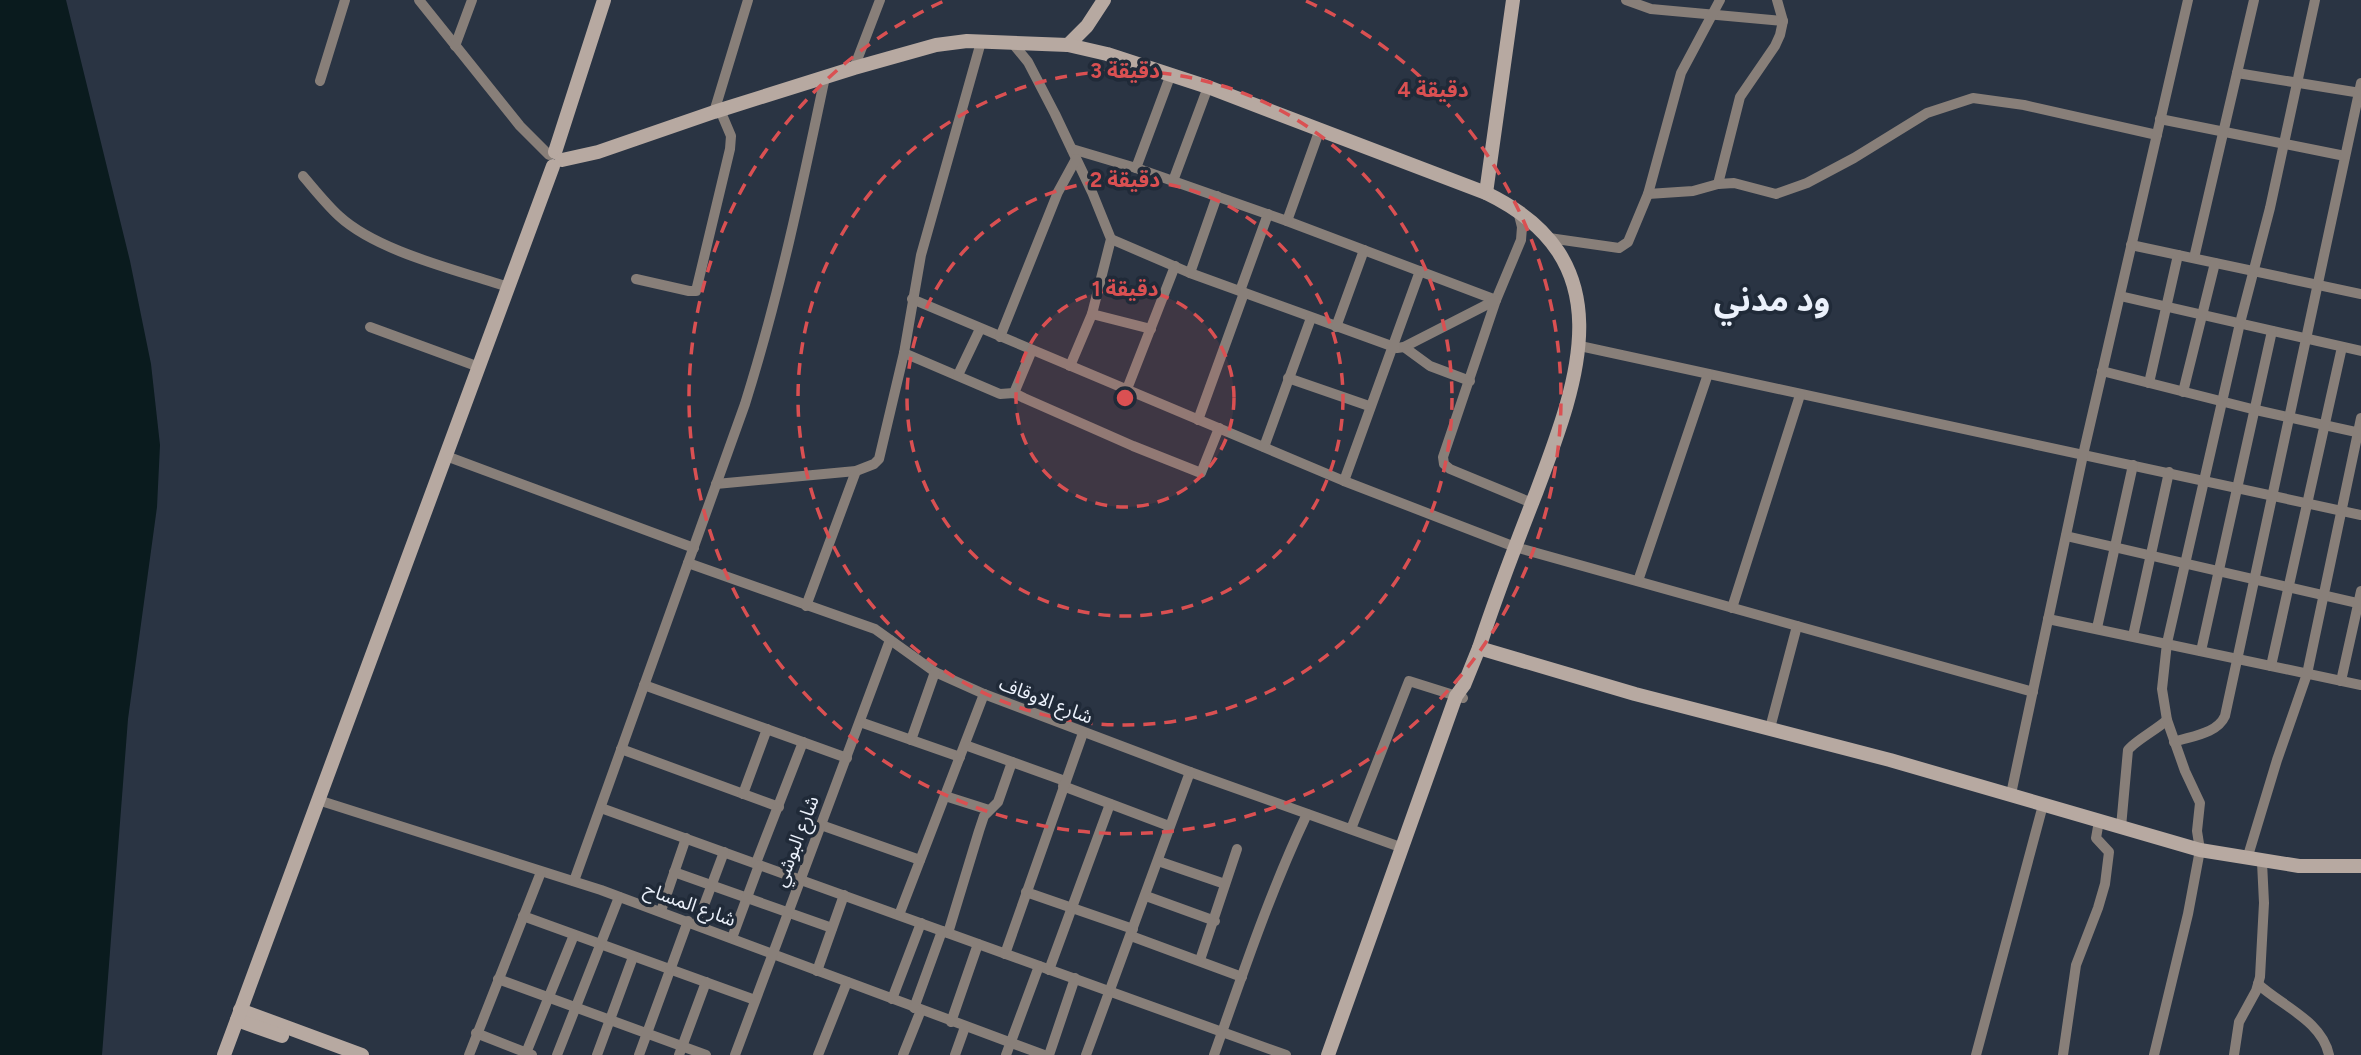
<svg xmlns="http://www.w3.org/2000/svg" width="2361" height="1055" font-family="Figtree,'Noto Sans Arabic',sans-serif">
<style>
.water{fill:#0a1b1e}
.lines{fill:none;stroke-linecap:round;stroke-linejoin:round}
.street{stroke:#887f79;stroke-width:10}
.secondary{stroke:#b7a9a1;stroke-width:14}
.ring{fill:none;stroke:#da5052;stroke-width:3.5;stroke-dasharray:12 9}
.labels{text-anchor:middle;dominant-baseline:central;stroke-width:7;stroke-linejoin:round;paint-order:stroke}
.street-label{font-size:19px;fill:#ebf1fb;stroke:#202a38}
.town-label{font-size:33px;font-weight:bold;fill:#ebf1fb;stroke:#202a38}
.centre{fill:#da5052;stroke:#202a38;stroke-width:3.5}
.ring-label{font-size:21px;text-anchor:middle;font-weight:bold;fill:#da5052;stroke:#202a38;stroke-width:7;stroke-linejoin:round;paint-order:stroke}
</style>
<rect width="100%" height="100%" fill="#2a3443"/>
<path class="water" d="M 0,0 L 66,0 L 130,261 L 151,364 L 160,445 L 157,507 L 128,719 L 102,1055 L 0,1055 Z"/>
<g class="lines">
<g class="street">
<path d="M 419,0 L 520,126 L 549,155"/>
<path d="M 1626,0 L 1651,9 L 1783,21"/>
<path d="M 1014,45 L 1028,62 L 1055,114 L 1092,192 L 1111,239 L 1092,314 L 1070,366"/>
<path d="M 455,46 L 472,0"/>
<path d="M 854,68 L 880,0"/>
<path d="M 2237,73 L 2361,93"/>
<path d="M 320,81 L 345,0"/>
<path d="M 714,112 L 748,0"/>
<path d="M 2160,119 L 2345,156"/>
<path d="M 1072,149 L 1136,168 L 1287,221 L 1496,300"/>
<path d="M 1136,168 L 1171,74"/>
<path d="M 303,176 C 315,190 326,204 339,216 C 378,252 458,270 508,287"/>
<path d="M 1173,181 L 1208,87"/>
<path d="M 1718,184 L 1740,97 L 1775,46 L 1780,35 L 1783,21 L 1777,0"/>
<path d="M 1648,194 L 1693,191 L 1718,184 L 1734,183 L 1776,194 L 1807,183 L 1854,158 L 1927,113 L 1973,98 L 2024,105 L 2157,135"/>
<path d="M 1518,211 L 1522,227 L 1521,240 L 1496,300 L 1443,457 L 1444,464 L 1450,469 L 1532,503"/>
<path d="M 1287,221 L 1320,129"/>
<path d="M 1549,238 L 1619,248 L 1628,242 L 1648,194 L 1681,73 L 1720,0"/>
<path d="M 1111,239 L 1190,273 L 1397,348 L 1404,347 L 1496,300"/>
<path d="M 2131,245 L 2361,294"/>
<path d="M 2194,258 L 2254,0"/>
<path d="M 1190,273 L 1217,196"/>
<path d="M 636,279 L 689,291 L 696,291 L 730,149 L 731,136 L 720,110"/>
<path d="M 1240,291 L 1268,214"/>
<path d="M 2120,296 L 2361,351"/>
<path d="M 912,299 L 1344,481 L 1515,547 L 2033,692"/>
<path d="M 1092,314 L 1151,329"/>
<path d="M 370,327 L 479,367"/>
<path d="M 1336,327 L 1364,250"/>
<path d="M 1000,337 L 1058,192 L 1076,159"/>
<path d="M 1580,346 L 2361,515"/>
<path d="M 1404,347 L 1430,366 L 1470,381"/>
<path d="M 904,353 L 1000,394 L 1014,393 L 1024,398 L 1133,446 L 1201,473 L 1219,428"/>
<path d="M 2102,371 L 2256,410 L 2361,433"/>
<path d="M 958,375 L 980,329"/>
<path d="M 1288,378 L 1369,406"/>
<path d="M 2149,383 L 2178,255"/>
<path d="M 1127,389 L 1175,266"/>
<path d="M 2183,392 L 2215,263"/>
<path d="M 1014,393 L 1032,350"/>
<path d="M 1198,420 L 1244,293"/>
<path d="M 1264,447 L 1311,318"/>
<path d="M 446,456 L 694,548"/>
<path d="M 1344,481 L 1420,271"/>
<path d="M 716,484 L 856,471 L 874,464 L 879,459 L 904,353 L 921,255 L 981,42"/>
<path d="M 2066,536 L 2361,604"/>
<path d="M 688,563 L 875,629 L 935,672 L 984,694 L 1190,772 L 1403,848"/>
<path d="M 1638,581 L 1708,374"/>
<path d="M 806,606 L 856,471"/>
<path d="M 1732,608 L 1800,395"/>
<path d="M 2048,619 L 2361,685"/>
<path d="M 2097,628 L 2133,465"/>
<path d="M 2133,636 L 2169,472"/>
<path d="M 2201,651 L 2272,331"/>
<path d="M 2271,666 L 2342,347"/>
<path d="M 2341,681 L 2361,591"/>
<path d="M 644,685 L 847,758"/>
<path d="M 860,722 L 960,757"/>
<path d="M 1770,728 L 1797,626"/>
<path d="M 911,740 L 935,672"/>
<path d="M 2174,742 C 2191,736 2217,734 2225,716 L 2361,83"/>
<path d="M 965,745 L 1065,781"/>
<path d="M 621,749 L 779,807"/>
<path d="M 1063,786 L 1169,826"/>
<path d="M 743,794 L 767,729"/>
<path d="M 2011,794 L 2083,455 L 2188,0"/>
<path d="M 945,796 L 989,810"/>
<path d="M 318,800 L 601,890 L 1044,1055"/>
<path d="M 601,808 L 1286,1055"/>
<path d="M 821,825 L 920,860"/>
<path d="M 2121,827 L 2128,750 C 2135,741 2156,730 2167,720"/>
<path d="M 1351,829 L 1409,681 L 1463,698"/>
<path d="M 2247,859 L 2277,760 L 2307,674 L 2361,418"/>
<path d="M 1158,861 L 1225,884"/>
<path d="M 756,863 L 803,742"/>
<path d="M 674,872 L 832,928"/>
<path d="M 574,881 L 745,404 C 779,296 802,187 825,77"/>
<path d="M 1026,892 L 1133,929"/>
<path d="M 1146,896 L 1215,921"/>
<path d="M 661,911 L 686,838"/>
<path d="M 899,915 L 984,694"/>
<path d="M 523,916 L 755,1000"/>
<path d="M 697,924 L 724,852"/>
<path d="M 948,933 L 979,831 L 984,816 L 998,802 L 1012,762"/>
<path d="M 1131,936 L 1242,977"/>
<path d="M 732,938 L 759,865"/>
<path d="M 1005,954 L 1083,733"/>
<path d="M 1200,960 L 1237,849"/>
<path d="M 1049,970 L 1110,804"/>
<path d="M 817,971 L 844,895"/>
<path d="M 498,979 L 706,1055"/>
<path d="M 2258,984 C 2282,1006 2322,1021 2329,1055"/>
<path d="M 892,999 L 921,923"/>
<path d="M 914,1008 L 942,931"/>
<path d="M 951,1022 L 978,944"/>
<path d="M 476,1033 L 532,1055"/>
<path d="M 526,1053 L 574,935"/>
<path d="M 469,1055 L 541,872"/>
<path d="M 557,1055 L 619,897"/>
<path d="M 597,1055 L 633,957"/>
<path d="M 639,1055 L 688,921"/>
<path d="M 679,1055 L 706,982"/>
<path d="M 735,1055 L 890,640"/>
<path d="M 818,1055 L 847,982"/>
<path d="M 903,1055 L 921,1010"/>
<path d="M 955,1055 L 965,1027"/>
<path d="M 1006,1055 L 1039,966"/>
<path d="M 1049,1055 L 1075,978"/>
<path d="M 1086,1055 L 1190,772"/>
<path d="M 1214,1055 C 1243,973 1270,892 1307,814"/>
<path d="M 1976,1055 L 2043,805"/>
<path d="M 2063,1055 L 2076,965 L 2098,908 L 2105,884 L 2109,852 L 2096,838 L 2099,821"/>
<path d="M 2154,1055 L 2188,914 L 2200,850 L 2197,831 L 2200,803 L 2185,771 L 2167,720 L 2162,689 L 2167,643 L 2240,323 L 2270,208 L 2315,0"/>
<path d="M 2234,1055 L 2239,1022 L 2256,991 L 2260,977 L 2264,903 L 2262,862"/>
</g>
<g class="secondary">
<path d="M 1068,45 L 1087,26 L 1104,0"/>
<path d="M 555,152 L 604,0"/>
<path d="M 562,160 L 598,152 L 714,112 L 854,68 L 936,45 L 967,41 L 1068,45 L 1107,54 L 1208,87 L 1486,193 C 1625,260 1579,379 1536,493 C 1516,544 1496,596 1479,648 L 1464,685 L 1456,696 L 1328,1055"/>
<path d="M 1486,193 L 1513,0"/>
<path d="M 1479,648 L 1635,694 L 1890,760 L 2200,850 L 2299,866 L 2361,866"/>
<path d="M 240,1010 L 362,1055"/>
<path d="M 237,1020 L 282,1036"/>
<path d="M 224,1055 L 553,166"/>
</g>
</g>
<circle cx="1125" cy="398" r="109" fill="#da5052" fill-opacity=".12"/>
<g class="ring">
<circle cx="1125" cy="398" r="109"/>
<circle cx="1125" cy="398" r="218"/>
<circle cx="1125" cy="398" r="327"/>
<path d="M1306 1A436 436 0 1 1 944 1"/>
</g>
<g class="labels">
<g class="street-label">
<text transform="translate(1046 700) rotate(21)">شارع الاوقاف</text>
<text transform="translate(796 841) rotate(-69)">شارع البوشي</text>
<text transform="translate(690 904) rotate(20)">شارع المساح</text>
</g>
<g class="town-label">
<text x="1772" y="299">ود مدني</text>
</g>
</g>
<circle cx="1125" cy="398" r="10" class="centre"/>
<g class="ring-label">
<text x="1125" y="78">3 دقيقة</text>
<text x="1433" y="97">4 دقيقة</text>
<text x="1125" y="187">2 دقيقة</text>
<text x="1125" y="296">1 دقيقة</text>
</g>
</svg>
